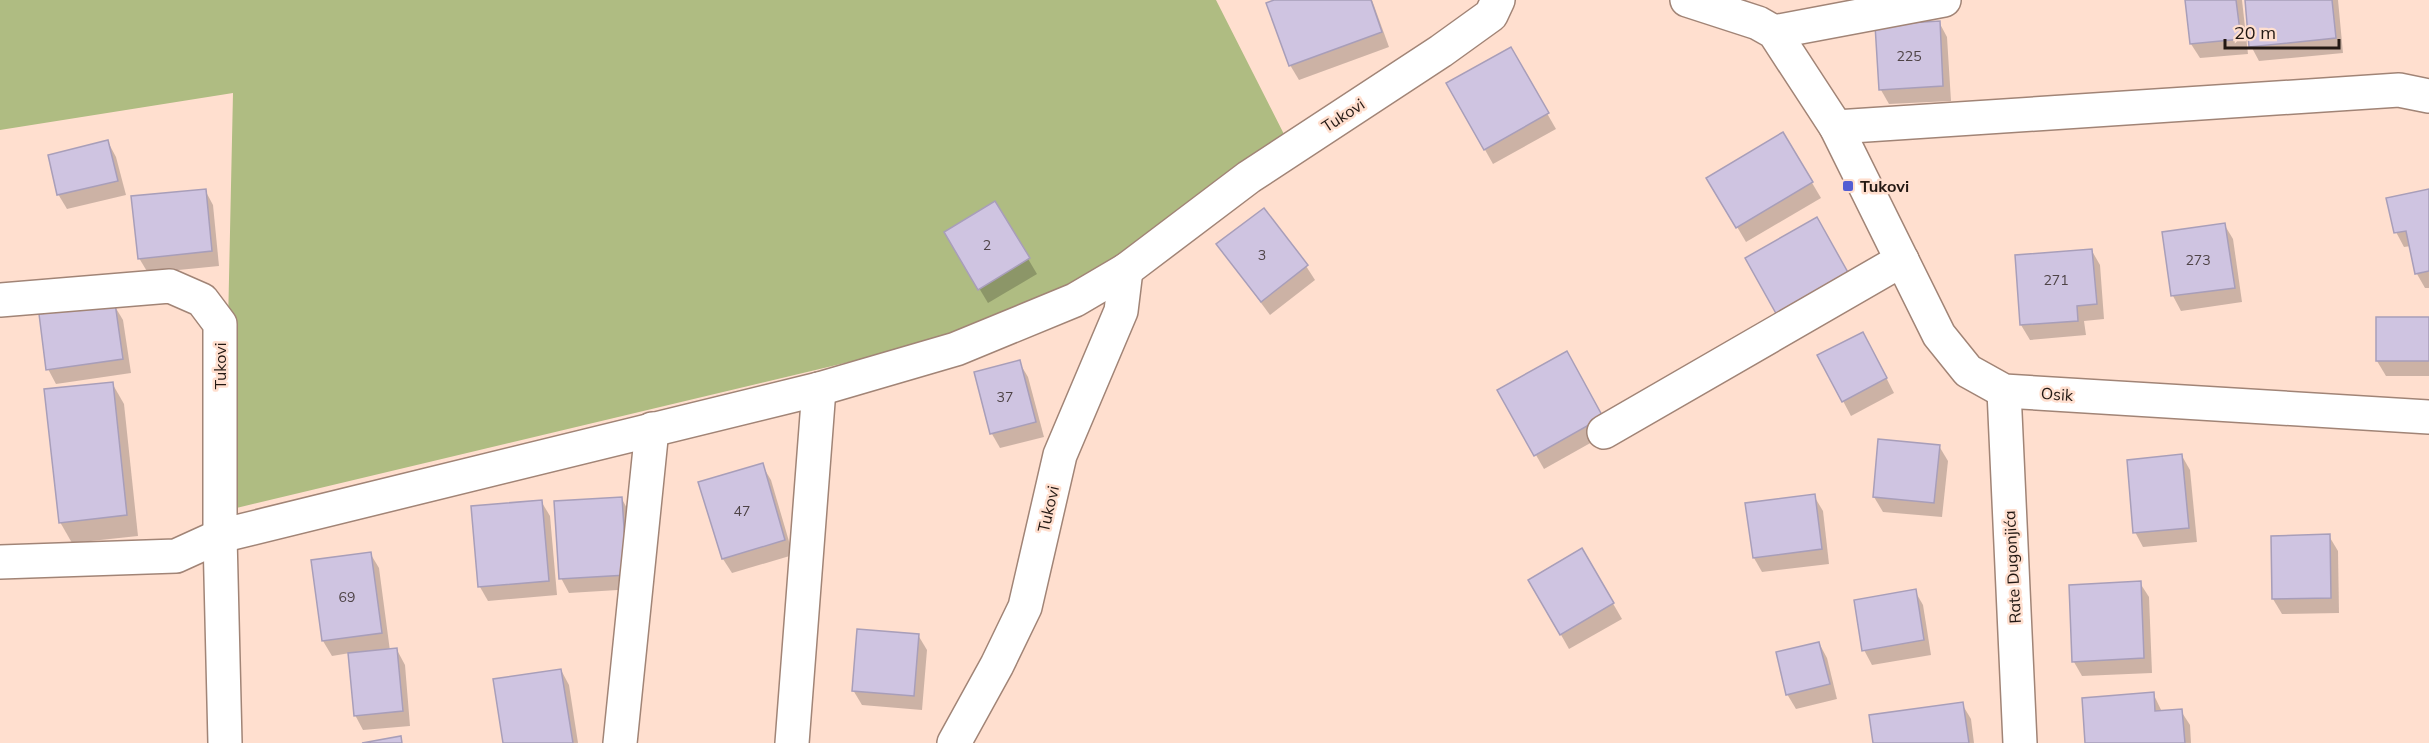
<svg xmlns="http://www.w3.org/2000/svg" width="2429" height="743" font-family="Mulish,sans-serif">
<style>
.green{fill:#afbc82}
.shadow{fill:#0003}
.building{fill:#cfc4e1;stroke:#a89eb9;stroke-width:1.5}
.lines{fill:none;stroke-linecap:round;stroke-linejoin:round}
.minor-casing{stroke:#a18476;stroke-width:36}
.major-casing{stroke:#a18476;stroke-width:36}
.minor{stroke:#fff;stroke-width:33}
.major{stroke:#fff;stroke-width:33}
.poi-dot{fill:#535dd3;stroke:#ffdfcf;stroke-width:2}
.labels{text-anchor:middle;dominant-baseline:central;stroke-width:5;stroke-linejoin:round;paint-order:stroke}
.number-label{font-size:14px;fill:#4e4346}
.street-label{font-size:16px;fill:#231813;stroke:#ffdfcf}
.poi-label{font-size:16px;font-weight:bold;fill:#231813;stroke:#ffdfcf;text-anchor:start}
</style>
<rect width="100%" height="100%" fill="#ffdfcf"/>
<path class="green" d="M 0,0 L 1216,0 L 1293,152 L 1096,274 L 933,342 L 224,511 L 233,93 L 0,130 Z"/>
<g class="shadow">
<path d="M 1278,0 L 1372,0 L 1389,47 L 1299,80 L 1290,65 Z"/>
<path d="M 2187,0 L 2242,0 L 2248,54 L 2200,58 L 2191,44 Z"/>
<path d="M 2246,0 L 2338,0 L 2343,53 L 2259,61 L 2251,46 Z"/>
<path d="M 1939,22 L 1947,37 L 1951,101 L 1889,104 L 1881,90 Z"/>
<path d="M 1510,49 L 1556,129 L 1493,164 L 1448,84 Z"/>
<path d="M 1783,134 L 1821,198 L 1746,242 L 1708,178 Z"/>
<path d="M 108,142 L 116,157 L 126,195 L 67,209 L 58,194 Z"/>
<path d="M 205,190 L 213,205 L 219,266 L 148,273 L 139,258 Z"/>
<path d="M 2429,190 L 2429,288 L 2425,288 L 2417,274 L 2411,246 L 2404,247 L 2396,232 Z"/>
<path d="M 995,203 L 1037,274 L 988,303 L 946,233 Z"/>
<path d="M 2224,224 L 2233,239 L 2242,302 L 2181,311 L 2173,296 L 2164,233 Z"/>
<path d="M 1218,245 L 1306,266 L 1315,280 L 1270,315 Z"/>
<path d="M 2092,251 L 2100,265 L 2104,319 L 2084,321 L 2086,335 L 2030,340 L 2021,325 Z"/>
<path d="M 114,305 L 123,320 L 131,373 L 56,384 L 48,369 Z"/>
<path d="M 2377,318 L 2429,318 L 2429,376 L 2386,376 L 2377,361 Z"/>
<path d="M 1871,348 L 1894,393 L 1851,416 L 1843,401 Z"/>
<path d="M 1019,362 L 1028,377 L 1044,437 L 1000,448 L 992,434 L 976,374 Z"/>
<path d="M 112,383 L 124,404 L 138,536 L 72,543 L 60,522 Z"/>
<path d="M 1499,390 L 1610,432 L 1544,469 Z"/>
<path d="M 1939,446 L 1948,461 L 1942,517 L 1883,512 L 1874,497 Z"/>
<path d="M 2182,456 L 2190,470 L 2197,542 L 2143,547 L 2135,532 Z"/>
<path d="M 762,465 L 771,480 L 793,555 L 732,573 L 723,559 L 700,483 Z"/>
<path d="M 1814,496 L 1823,511 L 1829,564 L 1762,572 L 1754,558 Z"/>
<path d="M 622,499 L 630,514 L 634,589 L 569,593 L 561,578 Z"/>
<path d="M 541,501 L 550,516 L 557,595 L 488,601 L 480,587 Z"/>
<path d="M 2329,536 L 2338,551 L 2339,613 L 2282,614 L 2273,599 Z"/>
<path d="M 1582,550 L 1622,619 L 1569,649 L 1530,580 Z"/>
<path d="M 370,553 L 379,568 L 390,651 L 397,650 L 405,665 L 410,726 L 363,730 L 355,715 L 350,653 L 332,656 L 323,641 L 313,561 Z"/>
<path d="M 2140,583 L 2149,597 L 2152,673 L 2082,676 L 2074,662 Z"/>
<path d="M 1915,591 L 1923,605 L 1931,655 L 1872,665 L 1864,650 Z"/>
<path d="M 918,635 L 927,650 L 922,710 L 862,705 L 853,690 Z"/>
<path d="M 1819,643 L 1827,658 L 1837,699 L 1796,709 L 1787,694 Z"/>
<path d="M 561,670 L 569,685 L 578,743 L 504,743 Z"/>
<path d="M 2153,693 L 2162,712 L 2181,711 L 2190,725 L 2191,743 L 2087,743 Z"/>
<path d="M 1962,704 L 1971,719 L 1974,743 L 1875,743 Z"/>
</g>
<g class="building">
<path d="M 1274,0 L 1371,0 L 1382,32 L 1289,66 L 1266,3 Z"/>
<path d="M 2185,0 L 2236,0 L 2241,39 L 2190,44 Z"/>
<path d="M 2245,0 L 2332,0 L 2336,38 L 2249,47 Z"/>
<path d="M 1940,21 L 1943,86 L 1879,90 L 1875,25 Z"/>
<path d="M 1511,47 L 1549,113 L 1484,150 L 1446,83 Z"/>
<path d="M 1783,132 L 1813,182 L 1736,228 L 1706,178 Z"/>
<path d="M 108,140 L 118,181 L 57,195 L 48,155 Z"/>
<path d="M 206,189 L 212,251 L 138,259 L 131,196 Z"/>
<path d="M 2429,189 L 2429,271 L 2415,274 L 2406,231 L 2394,233 L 2386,198 Z"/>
<path d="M 995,201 L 1030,258 L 978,290 L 944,232 Z"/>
<path d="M 1264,208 L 1308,265 L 1261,302 L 1216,244 Z"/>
<path d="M 1817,217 L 1850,276 L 1778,317 L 1745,258 Z"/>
<path d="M 2225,223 L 2235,288 L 2171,296 L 2162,232 Z"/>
<path d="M 2092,249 L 2097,304 L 2077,306 L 2078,321 L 2020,325 L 2015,255 Z"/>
<path d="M 115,303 L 123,359 L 46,370 L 39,314 Z"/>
<rect x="2376" y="317" width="53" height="44"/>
<path d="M 1863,332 L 1887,378 L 1842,402 L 1817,355 Z"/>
<path d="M 1567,351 L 1603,417 L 1534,456 L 1497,390 Z"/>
<path d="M 1020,360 L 1036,422 L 990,434 L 974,372 Z"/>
<path d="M 113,382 L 127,515 L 59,523 L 44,389 Z"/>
<path d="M 1878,439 L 1940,445 L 1934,503 L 1873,497 Z"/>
<path d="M 2182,454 L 2189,528 L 2133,533 L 2127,460 Z"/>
<path d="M 763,463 L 785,540 L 722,559 L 698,482 Z"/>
<path d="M 1815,494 L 1822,549 L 1753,558 L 1745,503 Z"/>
<path d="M 622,497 L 627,575 L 559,579 L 554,501 Z"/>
<path d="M 542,500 L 549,581 L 478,587 L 471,506 Z"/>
<path d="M 2330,534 L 2331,598 L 2272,599 L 2271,536 Z"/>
<path d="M 1582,548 L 1614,603 L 1560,635 L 1528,580 Z"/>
<path d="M 371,552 L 382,633 L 322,641 L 311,560 Z"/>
<path d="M 2141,581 L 2144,658 L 2072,662 L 2069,585 Z"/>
<path d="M 1916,589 L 1924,640 L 1862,651 L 1854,600 Z"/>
<path d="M 857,629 L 919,634 L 914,696 L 852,691 Z"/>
<path d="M 1819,642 L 1830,684 L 1786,695 L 1776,652 Z"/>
<path d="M 397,648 L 403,711 L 354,716 L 348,653 Z"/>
<path d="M 561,669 L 573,743 L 503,743 L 493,679 Z"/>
<path d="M 2154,692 L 2155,711 L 2182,709 L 2185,743 L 2085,743 L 2082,698 Z"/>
<path d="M 1963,702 L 1969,743 L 1873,743 L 1869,715 Z"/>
<path d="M 401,736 L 402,743 L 362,743 Z"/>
</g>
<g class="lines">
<defs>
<g id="minor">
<path d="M 1774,32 L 1944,0"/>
<path d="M 1836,127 L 2399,90 L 2429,96"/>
<path d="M 0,300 L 170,286 L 202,300 L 220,324 L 220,536 L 225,743"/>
<path d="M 2004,391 L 2020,743"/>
<path d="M 1604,432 L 1902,260"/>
<path d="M 0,562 L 176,556 L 220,536 L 819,389 L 956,349 L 1075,300 L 1126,270 L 1249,177 L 1441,51 L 1491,15 L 1498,0"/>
<path d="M 620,743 L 652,429"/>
<path d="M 792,743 L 819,389"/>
<path d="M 954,743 L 997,665 L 1025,607 L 1060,455 L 1121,311 L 1126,270"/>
</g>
<path id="major" d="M 1687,0 L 1758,23 L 1774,32 L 1836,127 L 1939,335 L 1968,371 L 2004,391 L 2429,417"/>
</defs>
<use href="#minor" class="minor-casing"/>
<use href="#major" class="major-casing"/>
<use href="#minor" class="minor"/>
<use href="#major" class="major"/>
</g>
<rect class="poi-dot" x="1842" y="180" width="12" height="12" rx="3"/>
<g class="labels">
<g class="number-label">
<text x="1909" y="56">225</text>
<text x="987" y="245">2</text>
<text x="1262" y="255">3</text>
<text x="2198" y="260">273</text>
<text x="2056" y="280">271</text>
<text x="1005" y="397">37</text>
<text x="742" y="511">47</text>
<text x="347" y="597">69</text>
</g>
<g class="street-label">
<text transform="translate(1343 115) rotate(-33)">Tukovi</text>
<text transform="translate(220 366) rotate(-90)">Tukovi</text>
<text transform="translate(2057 394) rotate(4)">Osik</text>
<text transform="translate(1048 509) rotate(-77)">Tukovi</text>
<text transform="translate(2012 567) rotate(-93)">Rate Dugonjića</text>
</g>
<g class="poi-label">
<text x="1860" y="186">Tukovi</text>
</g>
</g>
<path d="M2225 39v9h114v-9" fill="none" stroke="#231813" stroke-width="3"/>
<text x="2234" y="39" font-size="18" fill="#231813" stroke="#ffdfcf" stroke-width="4.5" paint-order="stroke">20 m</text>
</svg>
